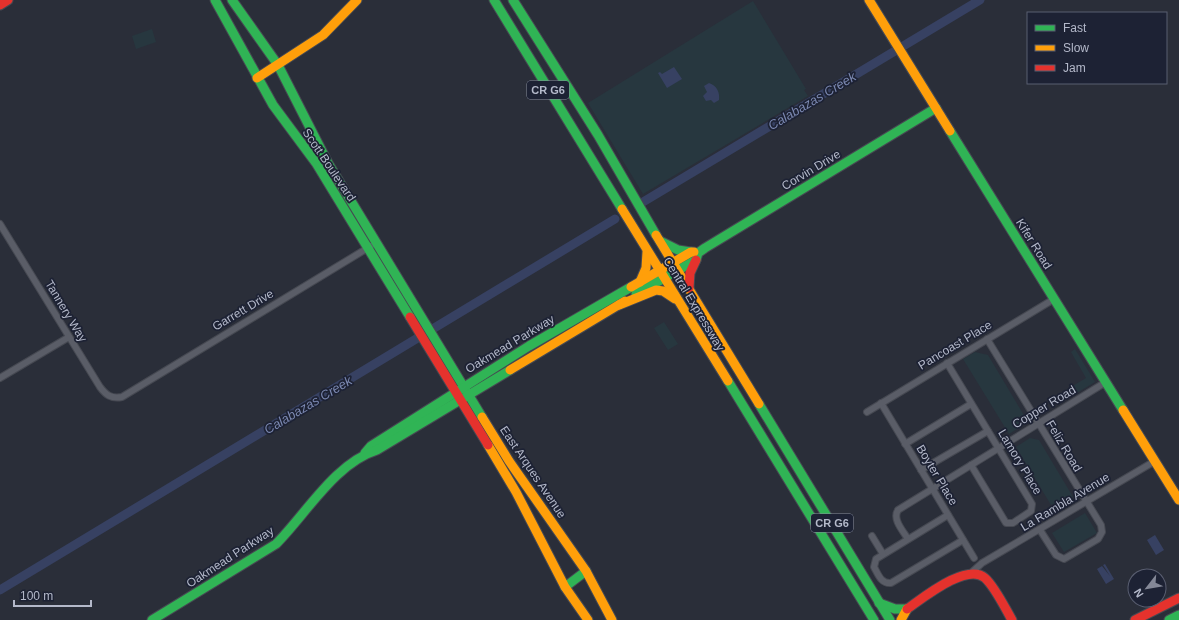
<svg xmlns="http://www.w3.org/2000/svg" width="1179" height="620" font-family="Arial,sans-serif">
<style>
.green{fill:#27373f}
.water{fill:#374162}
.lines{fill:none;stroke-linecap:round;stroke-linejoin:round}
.river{stroke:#374162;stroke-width:9}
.street-casing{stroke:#464952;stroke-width:8}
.fast-casing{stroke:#464952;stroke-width:11}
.slow-casing{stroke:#464952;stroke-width:11}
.jam-casing{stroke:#464952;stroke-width:11}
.street{stroke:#5a5d67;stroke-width:6}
.fast{stroke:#30b455;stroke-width:9}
.slow{stroke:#ff9f0a;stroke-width:9}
.jam{stroke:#e5322d;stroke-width:9}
.labels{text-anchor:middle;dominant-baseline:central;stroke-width:3.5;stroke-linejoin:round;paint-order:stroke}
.shield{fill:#1d2234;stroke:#878c9d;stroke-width:1}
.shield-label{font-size:11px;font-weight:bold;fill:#b4b9ca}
.street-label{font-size:12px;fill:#b4b9ca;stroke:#1d2234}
.water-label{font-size:13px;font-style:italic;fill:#7c89b2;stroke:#1d2234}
</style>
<rect width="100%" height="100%" fill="#2a2e39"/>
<g class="green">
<path d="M 753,1 L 806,89 L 804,90 L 808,96 L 643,194 L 588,103 Z"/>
<path d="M 152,29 L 156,42 L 136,49 L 132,36 Z"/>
<path d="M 664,322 L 678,344 L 668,350 L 654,328 Z"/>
<path d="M 1075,349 L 1095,382 L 1060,403 L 1055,401 L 1053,398 L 1086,378 L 1071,352 Z"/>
<path d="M 975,352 L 988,355 L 1028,422 L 1009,434 L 963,359 Z"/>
<path d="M 1030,438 L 1039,440 L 1073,497 L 1063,503 L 1061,501 L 1051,505 L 1016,447 Z"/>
<path d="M 1085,513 L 1097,533 L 1064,552 L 1052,533 Z"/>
</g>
<g class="water">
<path d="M 674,67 L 682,79 L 667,88 L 658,73 L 660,72 L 662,74 Z"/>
<path d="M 709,83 C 717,86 720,92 719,100 L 714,103 L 711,100 L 706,101 L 703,96 L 707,92 L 704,86 Z"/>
<path d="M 1155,535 L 1164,550 L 1156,555 L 1147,540 Z"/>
<path d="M 1105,564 L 1114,579 L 1106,584 L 1097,569 L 1102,566 L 1110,576 L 1103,565 Z"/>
</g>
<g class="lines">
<g class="river">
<path d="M 643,202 L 980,0"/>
<path d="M 0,590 L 615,219"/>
</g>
<defs>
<g id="street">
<path d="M 0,224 L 100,387 C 106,395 111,399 122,397 L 371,246"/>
<path d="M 987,339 L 1101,525 L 1102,532 L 1098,539 L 1064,559 L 1056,555 L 1040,530"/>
<path d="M 947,363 L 1032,504 L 1031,511 L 1013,523 L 1006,523 L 971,465"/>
<path d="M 0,378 L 69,337"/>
<path d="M 881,403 L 974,558"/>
<path d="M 867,412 L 1054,299"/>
<path d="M 905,444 L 971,404"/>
<path d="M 921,470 L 988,431"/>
<path d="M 948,515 L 876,559 L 874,567 C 878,574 881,584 891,583 L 963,540"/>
<path d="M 872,536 L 883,554"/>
<path d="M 908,539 C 903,531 892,519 898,510 L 1106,382"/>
<path d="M 971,573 L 982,563 L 1155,461"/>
</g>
<g id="fast">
<path d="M 215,0 L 273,105 L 316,163 L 410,317"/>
<path d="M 232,0 L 278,65 L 328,163 L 482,417"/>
<path d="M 494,0 L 622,209"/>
<path d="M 513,0 L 598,135 L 656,235"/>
<path d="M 950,131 L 1123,410"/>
<path d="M 660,241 L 678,250 L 691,252"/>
<path d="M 636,294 L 696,260 L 698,253 L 705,248 L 936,108"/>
<path d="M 728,381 L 874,620"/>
<path d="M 759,404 L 890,620"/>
<path d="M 365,453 L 371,446 L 529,346 L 631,287"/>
<path d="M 565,587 L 586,571"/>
<path d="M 879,603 L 895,609 L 907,609"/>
<path d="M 152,620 L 276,544 C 306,514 335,463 377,450 L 510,370"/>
<path d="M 1169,620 L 1179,615"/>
</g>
<g id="slow">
<path d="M 869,0 L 950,131"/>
<path d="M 257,78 L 323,35 L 357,0"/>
<path d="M 622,209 L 728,381"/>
<path d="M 656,235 L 759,404"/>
<path d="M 640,282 L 646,268 L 647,252"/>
<path d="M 631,287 L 691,252 L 694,252"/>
<path d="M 619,305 L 656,290 L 663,291 L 675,299"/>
<path d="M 510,370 L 625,301"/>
<path d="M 1123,410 L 1179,500"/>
<path d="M 482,417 L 509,461 L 586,571 L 612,620"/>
<path d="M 488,445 L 516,492 L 565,587 L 588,620"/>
<path d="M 901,620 L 907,609"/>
</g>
<g id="jam">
<path d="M 0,5 L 8,0"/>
<path d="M 689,288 L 690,273 L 696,260"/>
<path d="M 410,317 L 488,445"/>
<path d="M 907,609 C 923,598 967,562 985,578 C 995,587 1005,608 1012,620"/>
<path d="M 1135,620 L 1179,598"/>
</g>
</defs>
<use href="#street" class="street-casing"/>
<use href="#fast" class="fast-casing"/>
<use href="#slow" class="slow-casing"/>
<use href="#jam" class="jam-casing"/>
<use href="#street" class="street"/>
<use href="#fast" class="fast"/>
<use href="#slow" class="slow"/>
<use href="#jam" class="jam"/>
</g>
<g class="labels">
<g class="shield">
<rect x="527" y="81" width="42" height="18" rx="3"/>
<rect x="811" y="514" width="42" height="18" rx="3"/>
</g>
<g class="shield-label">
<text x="548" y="90">CR G6</text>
<text x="832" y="523">CR G6</text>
</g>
<g class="street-label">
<text transform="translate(329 165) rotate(56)">Scott Boulevard</text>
<text transform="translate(811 170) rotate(-31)">Corvin Drive</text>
<text transform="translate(1034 244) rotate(58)">Kifer Road</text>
<text transform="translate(694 304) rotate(59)">Central Expressway</text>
<text transform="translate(243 310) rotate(-31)">Garrett Drive</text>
<text transform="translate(66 311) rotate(59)">Tannery Way</text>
<text transform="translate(510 344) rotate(-31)">Oakmead Parkway</text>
<text transform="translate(955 345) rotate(-31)">Pancoast Place</text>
<text transform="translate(1044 407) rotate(-31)">Copper Road</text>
<text transform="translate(1064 446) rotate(59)">Feliz Road</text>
<text transform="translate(1020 462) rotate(59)">Lamory Place</text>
<text transform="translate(533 472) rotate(56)">East Arques Avenue</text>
<text transform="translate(937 475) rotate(59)">Boyter Place</text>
<text transform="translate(1065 502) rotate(-31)">La Rambla Avenue</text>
<text transform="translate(230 557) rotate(-33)">Oakmead Parkway</text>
</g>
<g class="water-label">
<text transform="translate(812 101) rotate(-31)">Calabazas Creek</text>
<text transform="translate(308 405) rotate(-31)">Calabazas Creek</text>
</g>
</g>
<rect x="1027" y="12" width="140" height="72" fill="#1d2234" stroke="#595e70"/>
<rect x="1035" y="25" width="20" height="6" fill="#30b455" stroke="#595e70"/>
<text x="1063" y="32" font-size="12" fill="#b4b9ca">Fast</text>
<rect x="1035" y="45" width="20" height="6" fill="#ff9f0a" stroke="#595e70"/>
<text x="1063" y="52" font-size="12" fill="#b4b9ca">Slow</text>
<rect x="1035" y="65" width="20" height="6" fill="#e5322d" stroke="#595e70"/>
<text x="1063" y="72" font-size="12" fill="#b4b9ca">Jam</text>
<g transform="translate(1147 588) rotate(239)"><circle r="19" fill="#1d2234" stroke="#595e70"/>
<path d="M0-3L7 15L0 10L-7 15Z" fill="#848897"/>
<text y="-6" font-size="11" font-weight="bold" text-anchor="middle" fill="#b4b9ca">N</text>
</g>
<path d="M14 600v6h77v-6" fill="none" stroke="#b4b9ca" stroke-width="2"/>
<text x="20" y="600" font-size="12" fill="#b4b9ca" stroke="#1d2234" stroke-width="3" paint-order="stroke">100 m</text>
</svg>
